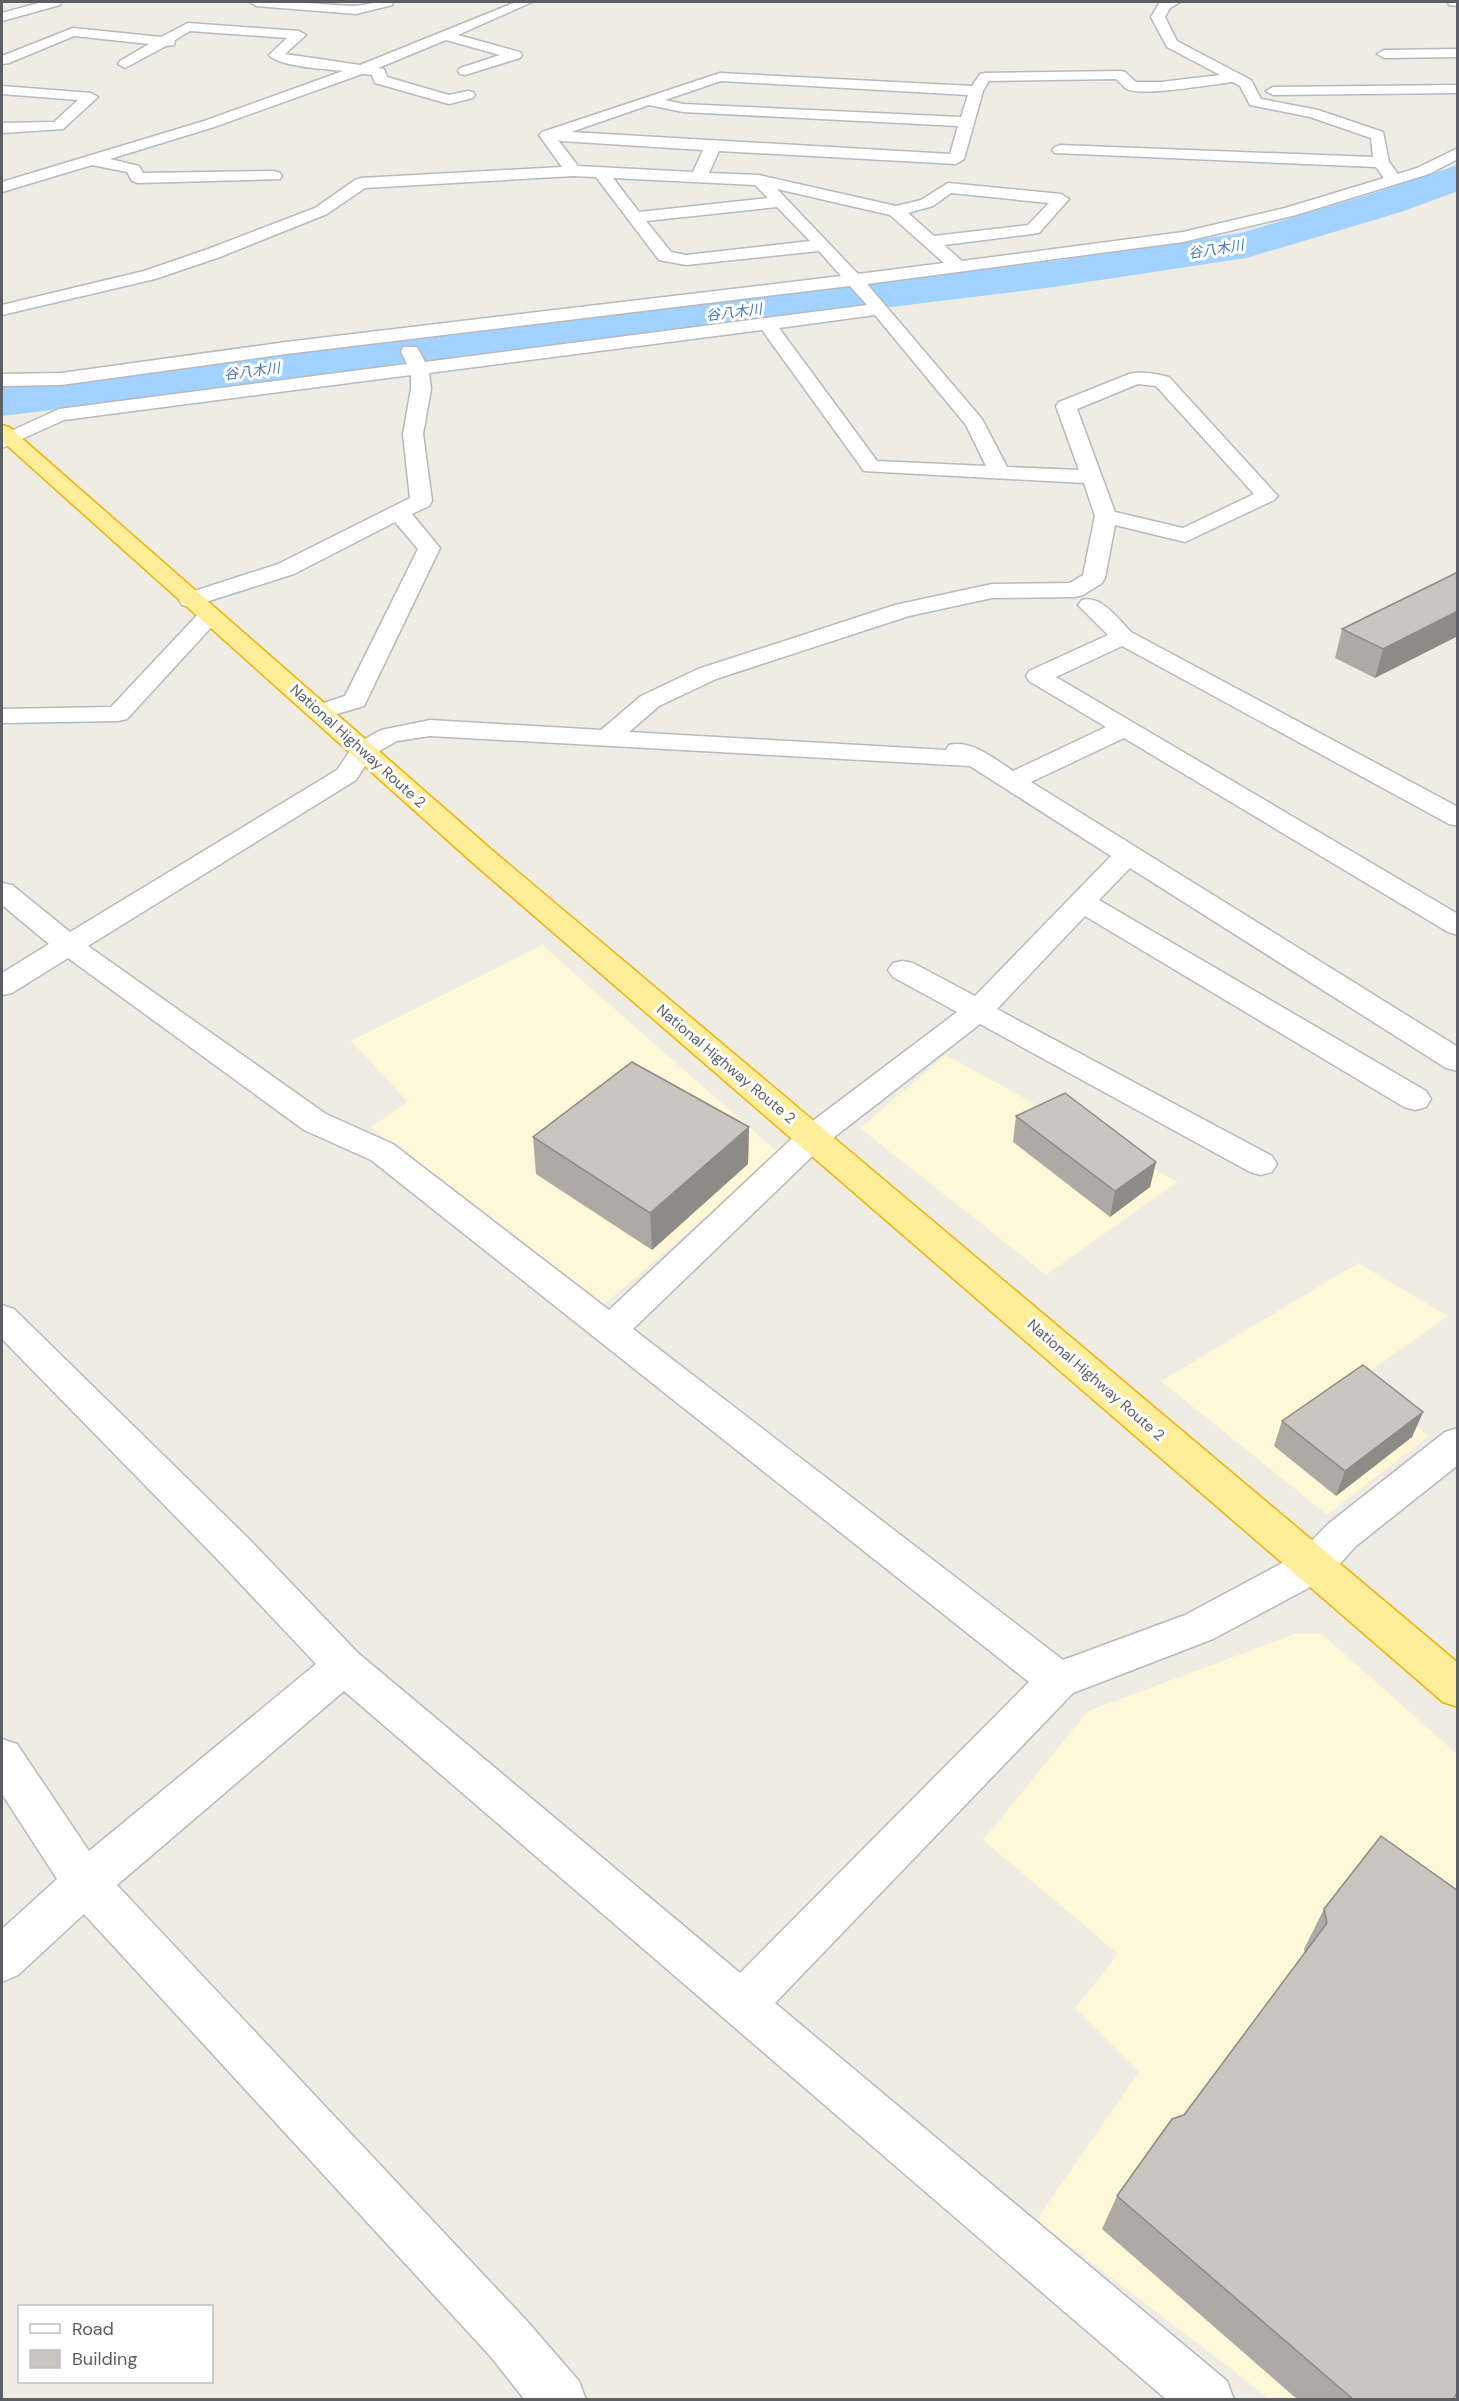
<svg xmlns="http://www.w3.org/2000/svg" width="1459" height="2401" font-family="'DM Sans','Noto Sans JP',sans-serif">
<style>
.commercial{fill:#fef7d8}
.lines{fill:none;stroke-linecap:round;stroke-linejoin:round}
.river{fill:#a2d2ff;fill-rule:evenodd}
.minor-casing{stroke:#b6b9bd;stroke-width:3}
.trunk-casing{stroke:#f1b100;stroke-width:3}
.minor{fill:#fff;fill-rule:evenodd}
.trunk{fill:#feed99;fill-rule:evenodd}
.wall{fill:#adaaa5}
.shaded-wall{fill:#8d8b86}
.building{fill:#c9c6c0;stroke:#8d8b86;stroke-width:1.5}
.labels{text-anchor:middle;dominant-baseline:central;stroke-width:6;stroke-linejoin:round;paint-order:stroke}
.far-water-label{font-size:14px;font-style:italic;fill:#4177ba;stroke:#fff}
.street-label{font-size:15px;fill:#5b5f64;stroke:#fff}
</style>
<rect width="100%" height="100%" fill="#eeece3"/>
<g class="commercial">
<path d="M 542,945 L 780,1154 L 602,1306 L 371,1127 L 408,1102 L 351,1041 Z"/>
<path d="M 946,1055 L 1177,1182 L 1046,1275 L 860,1128 Z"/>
<path d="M 1358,1263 L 1448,1316 L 1360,1378 L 1429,1436 L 1327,1515 L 1161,1381 Z"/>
<path d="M 1295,1634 L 1322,1634 L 1457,1754 L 1456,2399 L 1270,2399 L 1036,2220 L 1139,2072 L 1075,2008 L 1118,1954 L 983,1840 L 1088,1711 Z"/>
</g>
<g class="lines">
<path class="river" d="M 1458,165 L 1458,191 L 1401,212 L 1246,258 L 1054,287 L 2,416 L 2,386 L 1054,261 L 1241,233 L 1371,194 Z"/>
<defs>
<g id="minor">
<path d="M 42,2 L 61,2 L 60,5 L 2,21 L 2,13 Z"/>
<path d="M 250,2 C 283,0 318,4 352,6 C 366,6 379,0 393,2 L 392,5 L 356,14 L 256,6 Z"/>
<path d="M 516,2 L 532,2 L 458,35 L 520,52 L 522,55 L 520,58 L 465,75 L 460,74 L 458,71 L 460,68 L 500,55 L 446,40 L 378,68 L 384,69 L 387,77 L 449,95 L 468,91 L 473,92 L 475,95 L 473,98 L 449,104 L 375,83 L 372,75 L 362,74 L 214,127 L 110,159 L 139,166 L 143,173 L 274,171 L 280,173 L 282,176 L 280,179 L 138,183 L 132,181 L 127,172 L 92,165 L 2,192 L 2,182 L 204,121 L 343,71 C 326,69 280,67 269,55 L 287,38 L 190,31 L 175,40 L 174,45 L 166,46 L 125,68 L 118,64 L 120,61 L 149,44 L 74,36 L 9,63 L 2,64 L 2,56 L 73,28 L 161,37 L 188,23 L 299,31 L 306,35 L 285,54 L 360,65 Z"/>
<path d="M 1160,2 L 1180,2 L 1170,8 L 1165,17 L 1177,41 L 1251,80 L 1261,99 L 1318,110 L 1383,132 L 1389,162 L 1398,174 L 1417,168 L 1458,148 L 1458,159 L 1429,174 L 1296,215 L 1183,242 L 867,284 L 982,419 L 1007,467 L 1079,470 L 1056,406 L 1059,402 L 1129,374 C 1141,371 1157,374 1169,377 L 1274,492 L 1278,496 L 1274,500 L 1185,542 L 1115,525 L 1105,578 L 1102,583 L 1083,595 L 1075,597 L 992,598 L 909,616 L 716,679 L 659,706 L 629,732 L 946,750 L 949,745 C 971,739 995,759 1013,771 L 1106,727 L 1029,681 L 1026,676 L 1029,671 L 1108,635 L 1078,605 L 1082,600 C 1102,595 1118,619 1131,632 L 1458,807 L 1458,826 L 1449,824 L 1122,646 L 1056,677 L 1458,914 L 1458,935 L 1448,932 L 1124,738 L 1031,782 L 1458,1047 L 1458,1071 L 1446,1068 L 1130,868 L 1099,900 L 1426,1091 L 1431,1099 L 1426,1107 L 1415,1110 L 1404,1107 L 1085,916 L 997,1009 L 1272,1156 L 1277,1164 L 1272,1172 L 1261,1175 L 1250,1172 L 980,1024 L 824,1145 L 633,1329 L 1063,1660 L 1185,1615 L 1299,1554 L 1328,1524 L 1445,1432 L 1458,1428 L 1458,1465 L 1356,1546 L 1327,1578 L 1213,1639 L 1073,1693 L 775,2003 L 1227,2381 L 1234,2400 L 1167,2400 L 344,1691 L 117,1885 L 527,2321 L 579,2381 L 586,2400 L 525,2400 L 491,2357 L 84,1914 L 18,1975 L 2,1982 L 2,1929 L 57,1879 L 2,1794 L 2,1739 L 17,1744 L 89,1851 L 316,1664 L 220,1562 L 2,1339 L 2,1305 L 14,1309 L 248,1538 L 358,1653 L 740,1973 L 1029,1682 L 371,1160 L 304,1130 L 68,958 L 12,993 L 2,995 L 2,973 L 49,944 L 2,905 L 2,883 L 12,885 L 70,932 L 337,770 L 354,745 L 381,730 L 430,720 L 601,730 L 641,696 L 698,669 L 895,605 L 992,584 L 1070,583 L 1083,575 L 1095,516 L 1084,483 L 864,471 L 762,330 L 429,373 L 431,389 L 423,434 L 432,501 L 429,506 L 412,514 L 440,548 L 364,706 L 320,719 L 311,717 L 308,712 L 311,707 L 345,696 L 418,549 L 395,522 L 294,574 L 190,607 L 182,605 L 179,600 L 182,595 L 278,564 L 410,498 L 403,434 L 411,389 L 411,375 L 64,420 L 2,448 L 2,435 L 59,409 L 407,364 L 401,351 L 403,347 L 417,347 L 425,362 L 867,305 L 850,286 L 286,354 L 61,385 L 2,386 L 2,374 L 61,373 L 286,342 L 841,276 L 819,251 L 686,265 L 659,260 L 596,177 L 573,176 L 365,188 L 327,214 L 220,257 L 155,279 L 2,315 L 2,305 L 144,271 L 208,249 L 315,208 L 355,180 L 361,178 L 562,167 L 539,135 L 542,132 L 720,73 L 972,86 L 980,74 L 985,73 L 1120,71 L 1125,72 L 1136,82 L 1161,82 L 1220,75 L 1167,47 L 1151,17 ZM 1116,79 C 1120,82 1123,87 1127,89 C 1142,97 1213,84 1233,82 L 1240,86 L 1250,105 L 1310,117 L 1371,138 L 1373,157 L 1060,145 L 1055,147 L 1052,150 L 1055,153 L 1376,167 L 1384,178 L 1285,208 L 1183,232 L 962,261 L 944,245 L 1039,233 L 1069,199 L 1061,194 L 948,183 L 921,200 L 896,206 L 759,175 L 709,173 L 719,151 L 956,164 L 964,159 L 983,91 L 989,81 ZM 721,81 L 968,95 L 961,117 L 683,104 L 665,100 ZM 649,105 L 683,112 L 958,126 L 950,154 L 571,132 ZM 558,140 L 561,141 L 703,150 L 693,172 L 578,166 ZM 613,178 L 755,185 L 768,198 L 639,212 ZM 777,189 L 890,215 L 944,263 L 858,274 ZM 951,193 L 1049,203 L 1028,225 L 934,236 L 908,213 L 933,206 ZM 777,207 L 810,241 L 686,255 L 671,252 L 646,221 ZM 875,315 L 966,425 L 986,466 L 877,461 L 779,328 ZM 1138,384 L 1156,386 L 1254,494 L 1183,528 L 1115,512 L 1077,409 ZM 430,736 L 970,766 L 1111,856 L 975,996 L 913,963 L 903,961 L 893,963 L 888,970 L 893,977 L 957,1012 L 802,1129 L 609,1310 L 393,1144 L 326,1114 L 88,946 L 356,780 L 372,755 L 397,741 Z"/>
<path d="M 1448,2 L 1458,2 L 1458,6 L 1449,5 Z"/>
<path d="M 1458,49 L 1458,57 L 1384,58 L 1377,54 L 1384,50 Z"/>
<path d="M 1458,85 L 1458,93 L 1273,95 L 1266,91 L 1273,87 Z"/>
<path d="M 2,86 L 91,93 L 98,97 L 63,129 L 2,133 L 2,123 L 54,122 L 78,100 L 2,94 Z"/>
<path d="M 209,609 L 217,611 L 221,616 L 217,621 L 127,719 L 118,721 L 2,723 L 2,709 L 111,707 L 201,611 Z"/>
</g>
<path id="trunk" d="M 2,425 L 9,427 L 493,851 L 1458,1663 L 1458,1707 L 1443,1702 L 473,863 L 2,441 Z"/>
</defs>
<use href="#minor" class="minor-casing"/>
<use href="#trunk" class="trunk-casing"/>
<use href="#minor" class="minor"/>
<use href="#trunk" class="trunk"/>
</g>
<g class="wall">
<path d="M 1458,572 L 1375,678 L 1335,658 L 1342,629 Z"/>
<path d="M 1016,1116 L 1156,1162 L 1150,1187 L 1110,1217 L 1013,1142 Z"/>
<path d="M 749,1127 L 748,1164 L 652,1250 L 536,1174 L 533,1137 Z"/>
<path d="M 1423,1412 L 1412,1437 L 1336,1496 L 1274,1446 L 1282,1421 Z"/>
<path d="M 1324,1909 L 1453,2400 L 1298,2400 L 1102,2229 L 1117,2196 L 1184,2115 L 1305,1954 L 1304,1949 Z"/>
</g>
<g class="shaded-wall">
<path d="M 1458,611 L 1458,636 L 1375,678 L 1383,649 Z"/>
<path d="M 749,1127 L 748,1164 L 652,1250 L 650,1213 Z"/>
<path d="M 1156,1162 L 1150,1187 L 1110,1217 L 1115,1191 Z"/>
<path d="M 1423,1412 L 1412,1437 L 1336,1496 L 1345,1471 Z"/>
</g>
<g class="building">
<path d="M 1458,572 L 1458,611 L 1383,649 L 1342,629 Z"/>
<path d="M 632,1062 L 749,1127 L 650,1213 L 533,1137 Z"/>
<path d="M 1065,1093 L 1156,1162 L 1115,1191 L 1016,1116 Z"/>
<path d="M 1363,1365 L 1423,1412 L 1345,1471 L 1282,1421 Z"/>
<path d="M 1381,1836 L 1458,1891 L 1458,2391 L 1453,2400 L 1354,2400 L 1117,2196 L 1172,2119 L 1184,2115 L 1327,1923 L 1324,1909 Z"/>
</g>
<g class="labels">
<g class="far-water-label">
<text transform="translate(1216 249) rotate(-9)">谷八木川</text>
<text transform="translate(734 312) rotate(-7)">谷八木川</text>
<text transform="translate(252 371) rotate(-7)">谷八木川</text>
</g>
<g class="street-label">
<text transform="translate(358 746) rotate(42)">National Highway Route 2</text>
<text transform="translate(726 1064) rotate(40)">National Highway Route 2</text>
<text transform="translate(1096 1380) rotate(41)">National Highway Route 2</text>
</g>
</g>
<rect width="1459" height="2401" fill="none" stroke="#5b5f64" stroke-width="6"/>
<rect x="18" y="2305" width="195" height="78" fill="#ffffff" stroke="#bdbfc1" stroke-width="1.5"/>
<rect x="30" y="2324" width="30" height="9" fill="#ffffff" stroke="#bdbfc1" stroke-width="1.5"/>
<text x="72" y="2335" font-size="18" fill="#5b5f64">Road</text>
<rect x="30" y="2350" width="30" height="18" fill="#c9c6c0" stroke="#bdbfc1" stroke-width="1.5"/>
<text x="72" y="2365" font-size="18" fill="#5b5f64">Building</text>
</svg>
